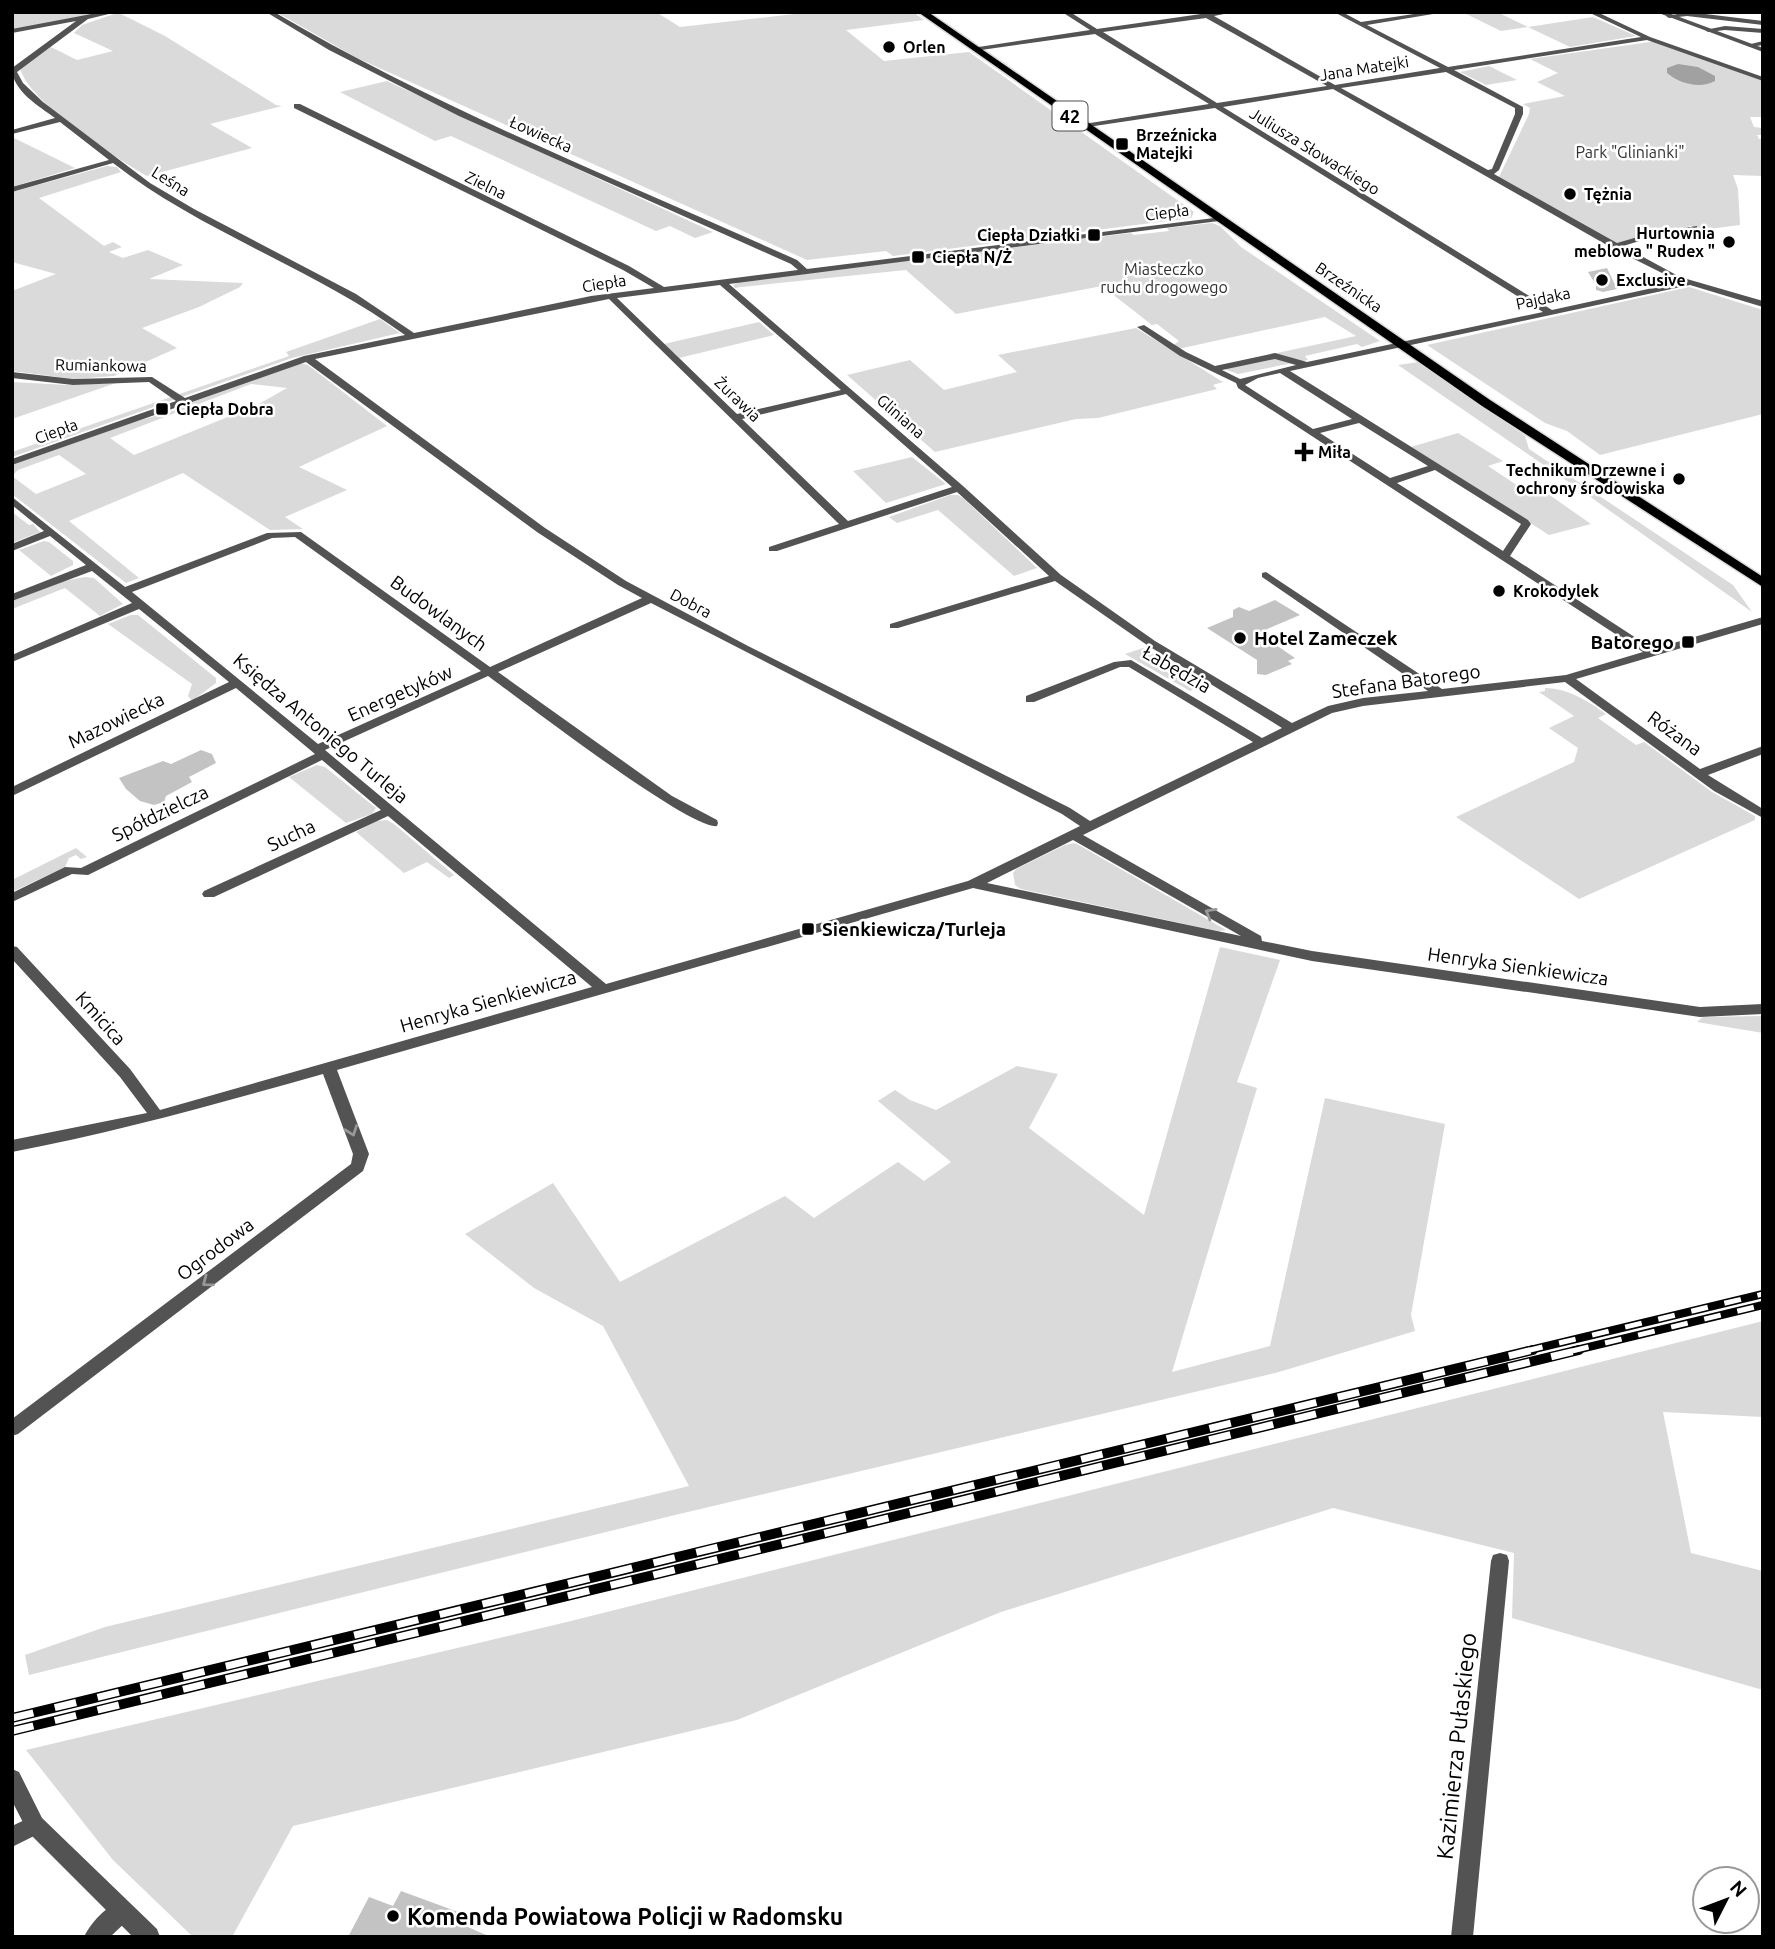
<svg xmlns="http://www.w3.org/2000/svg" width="1775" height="1949" font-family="Ubuntu,sans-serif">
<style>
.green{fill:#dadada;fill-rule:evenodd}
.water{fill:#a1a1a1}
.building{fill:#c3c3c3}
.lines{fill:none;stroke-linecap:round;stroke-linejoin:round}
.primary-casing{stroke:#dbdbdb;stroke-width:3}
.minor{fill:#535353;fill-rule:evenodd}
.tertiary{fill:#535353;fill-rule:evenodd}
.primary{fill:#000;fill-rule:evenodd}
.rail-far1-casing{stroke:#000;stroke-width:8}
.rail-casing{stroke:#000;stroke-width:10}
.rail-far1{stroke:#fff;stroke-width:5;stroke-dasharray:17;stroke-linecap:butt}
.rail{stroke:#fff;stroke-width:7;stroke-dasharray:22;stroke-linecap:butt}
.oneway{stroke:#989898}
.poi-dot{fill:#000;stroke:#fff;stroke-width:2.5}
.labels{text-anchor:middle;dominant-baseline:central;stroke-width:5;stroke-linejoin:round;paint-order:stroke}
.far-poi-label{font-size:16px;font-weight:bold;fill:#000;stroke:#fff;text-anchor:start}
.far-street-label{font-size:16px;fill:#000;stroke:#fff}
.far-park-label{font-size:16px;fill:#313131;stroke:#fff}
.shield{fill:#fff;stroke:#4c4c4c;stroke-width:2}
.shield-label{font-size:18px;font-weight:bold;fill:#000}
.street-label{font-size:19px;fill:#000;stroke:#fff}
.poi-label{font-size:19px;font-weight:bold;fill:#000;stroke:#fff;text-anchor:start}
.near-street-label{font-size:23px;fill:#000;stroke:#fff}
.near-poi-label{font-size:23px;font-weight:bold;fill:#000;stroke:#fff;text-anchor:start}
</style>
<rect width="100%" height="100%" fill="#fff"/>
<g class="green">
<path d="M 12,12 L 107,12 L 12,30 Z"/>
<path d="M 120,12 L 126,12 L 121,14 L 165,36 L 276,105 L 282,106 L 210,124 L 252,148 L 147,176 C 116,158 28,102 20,68 L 51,47 L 77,60 L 113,51 L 74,33 L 82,25 Z"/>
<path d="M 276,12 L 656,12 L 680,27 L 812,12 L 913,12 L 924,20 L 846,30 L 884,61 L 969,52 L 1194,212 L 1191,218 L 893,256 L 886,251 L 807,260 L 357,58 Z"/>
<path d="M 1462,12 L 1497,12 L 1528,27 L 1593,17 L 1636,36 L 1570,47 L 1528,27 L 1501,31 Z"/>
<path d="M 1657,41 L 1763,81 L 1763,117 L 1750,117 L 1754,127 L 1763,128 L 1763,135 L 1757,135 L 1759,139 L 1763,139 L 1763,176 L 1733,175 L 1738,189 L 1740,225 L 1701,230 L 1691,226 L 1615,244 L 1499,177 L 1529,114 L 1530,108 L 1523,104 L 1565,96 L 1537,82 L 1558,73 L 1530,59 Z"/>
<path d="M 1489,66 L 1517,80 L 1486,85 L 1460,72 Z"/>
<path d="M 387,81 L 713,232 L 695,238 L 670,226 L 656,231 L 451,136 L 435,141 L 340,92 Z"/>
<path d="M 12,137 L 75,168 L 12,187 Z"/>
<path d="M 107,166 L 117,167 L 121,172 L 39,198 L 104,246 L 113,242 L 122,247 L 109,252 L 123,258 L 148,250 L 183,265 L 149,279 L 243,283 L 240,287 L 199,307 L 142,328 L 177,348 L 114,376 L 74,379 L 12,371 L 12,291 L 56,274 L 12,262 L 12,231 L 15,230 L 12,228 L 12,192 Z"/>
<path d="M 1212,223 L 1220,226 L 1241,247 L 1380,341 L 1362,347 L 1357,344 L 1305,356 L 1308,360 L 1238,374 L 1216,366 L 1356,336 L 1325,317 L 1178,349 L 1174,345 L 1179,341 L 1157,324 L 1152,325 L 1102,286 L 956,314 L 906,270 L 741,287 L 735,288 L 733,285 L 741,281 L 1131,233 L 1134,235 L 1169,231 L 1167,228 Z"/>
<path d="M 1689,287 L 1763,310 L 1763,414 L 1600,455 L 1567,431 L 1545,423 L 1427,345 Z"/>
<path d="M 380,319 L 400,333 L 292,358 L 12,457 L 12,452 L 289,356 L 286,352 Z"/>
<path d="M 759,322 L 774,335 L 679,358 L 664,344 Z"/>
<path d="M 1136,328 L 1223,382 L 1213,385 L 1217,389 L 1098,418 L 1076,419 L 935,452 L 847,375 L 910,360 L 944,390 L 1017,372 L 998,355 Z"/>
<path d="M 1419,362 L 1525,436 L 1529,449 L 1733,585 L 1752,612 L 1589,496 L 1398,365 Z"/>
<path d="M 300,363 L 308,365 L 387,426 L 299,467 L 347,490 L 285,517 L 303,529 L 270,530 L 183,473 L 69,521 L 139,578 L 126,583 L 12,494 L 12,476 L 36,494 L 86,474 L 59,455 L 18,470 L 12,476 L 12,465 L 134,422 L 173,411 L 186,403 ZM 251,384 L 287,388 L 257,405 L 134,455 L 110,438 Z"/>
<path d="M 12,382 L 68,385 L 116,383 L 12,419 Z"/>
<path d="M 1458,433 L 1503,461 L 1488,466 L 1527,492 L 1541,489 L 1591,524 L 1549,535 L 1411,447 Z"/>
<path d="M 912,457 L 946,484 L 886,503 L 853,471 Z"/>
<path d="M 950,495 L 958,495 L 963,498 L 1037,568 L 1014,576 L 938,510 L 897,523 L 889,517 Z"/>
<path d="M 12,512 L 29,525 L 33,524 L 40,532 L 12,543 Z"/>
<path d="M 44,541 L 49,542 L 73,561 L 73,565 L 51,576 L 19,550 Z"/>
<path d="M 85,577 L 94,578 L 123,604 L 100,616 L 65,588 L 12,609 L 12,601 L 64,581 Z"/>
<path d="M 131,615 L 138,615 L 216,678 L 216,683 L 192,701 L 188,696 L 192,684 L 108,624 Z"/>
<path d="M 1143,648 L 1203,684 L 1190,691 L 1125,654 Z"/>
<path d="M 1545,688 C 1570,689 1586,700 1606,714 L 1598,718 L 1636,745 L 1644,742 L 1712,792 L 1755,816 L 1755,820 L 1579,899 L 1456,817 L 1574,762 L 1578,748 L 1549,728 L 1574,716 L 1539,692 L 1545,691 Z"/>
<path d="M 317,765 L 325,767 L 376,808 L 372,814 L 346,823 L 289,777 Z"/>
<path d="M 387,820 L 394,824 L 454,875 L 449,878 L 427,862 L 404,873 L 356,832 L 376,821 Z"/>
<path d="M 1074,843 L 1079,845 L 1226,930 L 1218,931 L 1021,889 L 1015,885 L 1013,873 L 1016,869 L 1065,845 Z"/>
<path d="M 76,848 L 87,857 L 81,859 L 76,855 L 69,858 L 65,867 L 12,892 L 12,880 Z"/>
<path d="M 1220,947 L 1280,960 L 1237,1082 L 1257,1088 L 1172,1372 L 1270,1346 L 1325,1098 L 1445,1124 L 1411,1315 L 1415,1331 L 1279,1372 L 675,1515 L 29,1675 L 25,1655 L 105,1627 L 689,1486 L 603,1326 L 534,1288 L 465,1234 L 553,1183 L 620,1282 L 785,1196 L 814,1218 L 898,1162 L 924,1181 L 951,1162 L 878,1101 L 895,1090 L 910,1100 L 936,1110 L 1017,1066 L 1058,1074 L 1029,1128 L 1144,1215 Z"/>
<path d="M 1763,1016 L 1763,1033 L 1697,1022 L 1703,1017 Z"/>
<path d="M 1763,1321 L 1763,1417 L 1663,1412 L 1691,1553 L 1763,1571 L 1763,1690 L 1512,1618 L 1514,1553 L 1333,1508 L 1001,1612 L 737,1720 L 293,1826 L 232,1937 L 193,1937 L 113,1860 L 26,1750 L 571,1621 Z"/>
</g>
<path class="water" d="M 1678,64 L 1698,67 L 1715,76 L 1715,81 C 1700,89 1680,84 1667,73 L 1667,68 Z"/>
<g class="building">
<path d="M 1607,268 L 1617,289 L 1603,292 L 1596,290 L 1596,285 L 1588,272 Z"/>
<path d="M 1275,600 L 1300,615 L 1258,633 L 1295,658 L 1288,661 L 1292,664 L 1266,675 L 1257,674 L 1257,660 L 1207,628 L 1233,617 L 1233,610 L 1239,607 L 1249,611 Z"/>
<path d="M 201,750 L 212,754 L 216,763 L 189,777 L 192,782 L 166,796 L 164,802 L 154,805 L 140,801 L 126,789 L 119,778 L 163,761 L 171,764 Z"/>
<path d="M 401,1891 L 461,1913 L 456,1922 L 491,1937 L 348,1937 L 369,1897 L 393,1906 Z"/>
</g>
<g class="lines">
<defs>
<path id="primary" d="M 918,12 L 928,12 L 1490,400 L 1763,577 L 1763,587 L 1482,406 Z"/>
</defs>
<use href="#primary" class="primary-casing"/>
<g class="minor">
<path d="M 102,12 L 117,12 L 88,19 L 17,72 L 23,83 L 43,102 L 150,183 L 194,209 L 356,294 L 414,333 L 591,296 L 654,288 L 623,270 L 294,108 L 294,104 L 300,104 L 629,266 L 664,287 L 798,270 L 791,264 L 459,116 L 329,50 L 266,12 L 274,12 C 441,110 621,181 797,260 L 807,269 L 1222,217 L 1222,221 L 1219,221 L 729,284 L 963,486 L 1061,575 L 1155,641 L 1292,723 L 1328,706 L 1363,698 L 1428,691 L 1262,577 L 1262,573 L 1266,572 L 1442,689 L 1566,675 L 1643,652 L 1238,388 L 1236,383 L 1180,356 L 1137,327 L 1144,325 L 1186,352 L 1215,366 L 1275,353 L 1307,362 L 1543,312 L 1215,108 L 1081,128 L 1081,124 L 1084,124 L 1209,104 L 1095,34 L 974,51 L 972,48 L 1090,30 L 1062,12 L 1070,12 L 1097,29 L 1201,14 L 1198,12 L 1234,12 L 1214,16 L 1335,85 L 1440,68 L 1334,12 L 1342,12 L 1361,22 L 1427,12 L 1445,12 L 1367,25 L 1448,67 L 1641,37 L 1588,12 L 1597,12 L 1650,37 L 1763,77 L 1763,81 L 1647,40 L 1454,70 L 1523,107 L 1523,114 L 1499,170 L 1494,174 L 1617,243 L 1655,232 L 1697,226 L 1697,230 L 1656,236 L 1623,246 L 1680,277 L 1763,301 L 1763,307 L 1690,285 L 1290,371 L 1528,520 L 1531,524 L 1510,556 L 1653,649 L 1763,617 L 1763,624 L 1576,679 L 1700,769 L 1763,746 L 1763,754 L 1708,775 L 1763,809 L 1763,818 L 1714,791 L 1565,682 L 1363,706 L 1332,713 L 1083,835 L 1261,936 L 1262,941 L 1312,951 L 1700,1007 L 1763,1004 L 1763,1014 L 1700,1017 L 1312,961 L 973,888 L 337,1070 L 369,1154 L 363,1171 L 18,1434 L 12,1436 L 12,1419 L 351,1164 L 353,1154 L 323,1074 C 220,1103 118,1132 12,1152 L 12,1140 L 147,1113 L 120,1077 L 12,959 L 12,946 L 17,947 L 130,1069 L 160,1110 L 592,987 L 388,816 L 214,897 L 204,897 L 202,894 L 204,891 L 381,810 L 322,760 L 88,875 L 72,874 L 12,902 L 12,893 L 65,867 L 81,868 L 315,754 L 236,688 L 12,796 L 12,787 L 229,682 L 139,609 L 12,662 L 12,655 L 132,603 L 92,571 L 12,601 L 12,594 L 86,565 L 50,536 L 12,551 L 12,544 L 44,531 L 12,505 L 12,497 L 125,587 L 267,533 L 301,532 L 490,667 L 642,598 L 618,585 L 537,532 L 306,362 L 12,465 L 12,459 L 176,401 L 149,382 L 73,385 L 12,378 L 12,372 L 73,379 L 152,377 L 185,398 L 304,356 L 405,335 C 313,268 203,233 113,163 L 12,192 L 12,187 L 109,160 L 60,122 L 12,134 L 12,130 L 55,118 C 39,106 12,91 12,68 L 76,21 L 12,33 L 12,29 ZM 1206,18 L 1327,86 L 1217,103 L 1103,32 ZM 1446,72 L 1515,108 L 1515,114 L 1492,169 L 1488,170 L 1341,88 ZM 1333,89 L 1612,248 L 1680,282 L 1552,310 L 1223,107 ZM 720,285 L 841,390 L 737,414 L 617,298 ZM 609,299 L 839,524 L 769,547 L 769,551 L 777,551 L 957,492 L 1049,576 L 890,624 L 890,628 L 898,628 L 1055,581 L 1147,645 L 1282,728 L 1262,738 L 1131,660 L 1114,662 L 1026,696 L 1026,702 L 1034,702 L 1120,667 L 1129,667 L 1253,742 L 1090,821 L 1070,808 L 748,646 L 626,581 L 545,528 L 315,359 ZM 1275,359 L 1296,365 L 1240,379 L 1222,370 ZM 1280,373 L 1352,419 L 1313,429 L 1245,385 L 1258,378 ZM 846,394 L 952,487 L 848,521 L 742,419 ZM 1359,423 L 1428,466 L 1390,478 L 1320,433 ZM 1435,470 L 1521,524 L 1503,551 L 1397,483 ZM 295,537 L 481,671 L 318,744 L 132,592 L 272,538 ZM 651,603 L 1062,814 L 1080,826 L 968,881 L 606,984 L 325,750 L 488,676 C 520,699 691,831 717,826 L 718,823 L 717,820 L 672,796 L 498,672 ZM 1073,840 L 1241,936 L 987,883 Z"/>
<path d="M 1689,12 L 1763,21 L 1763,25 L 1687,16 L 1669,18 L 1666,16 Z"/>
<path d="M 1725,26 L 1763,29 L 1763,33 L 1725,30 L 1708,32 L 1705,30 Z"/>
<path d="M 1763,41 L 1763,45 L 1750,47 L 1747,45 Z"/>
<path d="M 1500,1553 L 1507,1555 L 1509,1561 L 1473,1937 L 1451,1937 L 1491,1561 L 1493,1555 Z"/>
<path d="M 35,1815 L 42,1818 L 45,1825 L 42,1832 L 12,1847 L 12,1826 Z"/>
<path d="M 121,1900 L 129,1903 L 132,1911 L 129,1919 L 110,1937 L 84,1937 C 90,1923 107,1906 121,1900 Z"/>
</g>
<g class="tertiary">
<path d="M 1656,12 L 1666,12 L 1763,48 L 1763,52 Z"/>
<path d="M 12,1769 L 19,1772 L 42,1818 L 157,1929 L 160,1937 L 133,1937 L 28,1832 L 12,1801 Z"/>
</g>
<use href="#primary" class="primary"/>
<defs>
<g id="rail-far1">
<path d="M 1526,1351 L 1763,1294"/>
<path d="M 1572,1351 L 1763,1305"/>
</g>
<g id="rail">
<path d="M 12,1718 L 1533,1350"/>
<path d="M 12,1731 L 1579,1350"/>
</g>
</defs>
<use href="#rail-far1" class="rail-far1-casing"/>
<use href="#rail" class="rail-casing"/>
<use href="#rail-far1" class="rail-far1"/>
<use href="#rail" class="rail"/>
</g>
<defs><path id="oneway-chevron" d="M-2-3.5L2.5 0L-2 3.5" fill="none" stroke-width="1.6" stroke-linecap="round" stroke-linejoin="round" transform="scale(1.75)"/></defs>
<g class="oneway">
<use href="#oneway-chevron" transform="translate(1210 913) rotate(-150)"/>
<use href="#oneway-chevron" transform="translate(352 1131) rotate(70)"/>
<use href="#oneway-chevron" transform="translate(207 1282) rotate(143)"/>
</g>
<g class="poi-dot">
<circle cx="889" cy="47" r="7"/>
<rect x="1115" y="137" width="14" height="14" rx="3.5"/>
<circle cx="1570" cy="194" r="7"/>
<rect x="1087" y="228" width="14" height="14" rx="3.5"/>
<circle cx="1729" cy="242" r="7"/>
<rect x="911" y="250" width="14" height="14" rx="3.5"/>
<circle cx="1602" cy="280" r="7"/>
<rect x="155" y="402" width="14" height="14" rx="3.5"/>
<path d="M1300.5 441.5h7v7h7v7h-7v7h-7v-7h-7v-7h7z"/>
<circle cx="1679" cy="479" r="7"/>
<circle cx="1499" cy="591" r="7"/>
<circle cx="1240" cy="638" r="7"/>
<rect x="1681" y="635" width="14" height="14" rx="3.5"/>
<rect x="801" y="922" width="14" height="14" rx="3.5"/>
<circle cx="393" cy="1916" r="7"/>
</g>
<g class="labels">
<g class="far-poi-label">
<text x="903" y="47">Orlen</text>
<text x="1136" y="135">Brzeźnicka<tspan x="1136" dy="18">Matejki</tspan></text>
<text x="1584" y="194">Tężnia</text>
<text x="1715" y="233" text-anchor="end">Hurtownia<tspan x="1715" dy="18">meblowa " Rudex "</tspan></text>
<text x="1080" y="235" text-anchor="end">Ciepła Działki</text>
<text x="932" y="257">Ciepła N/Ż</text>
<text x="1616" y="280">Exclusive</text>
<text x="176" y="409">Ciepła Dobra</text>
<text x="1318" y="452">Miła</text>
<text x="1665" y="470" text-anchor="end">Technikum Drzewne i<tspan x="1665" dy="18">ochrony środowiska</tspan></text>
<text x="1513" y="591">Krokodylek</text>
</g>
<g class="far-street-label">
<text transform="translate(1364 68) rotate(-9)">Jana Matejki</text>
<text transform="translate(541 134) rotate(24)">Łowiecka</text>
<text transform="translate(1315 151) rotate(32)">Juliusza Słowackiego</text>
<text transform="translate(171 181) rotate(32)">Leśna</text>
<text transform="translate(486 185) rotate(26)">Zielna</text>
<text transform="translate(1167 212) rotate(-7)">Ciepła</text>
<text transform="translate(604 283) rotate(-9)">Ciepła</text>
<text transform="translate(1349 287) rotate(34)">Brzeźnicka</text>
<text transform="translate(1543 298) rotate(-12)">Pajdaka</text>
<text transform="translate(101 365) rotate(1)">Rumiankowa</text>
<text transform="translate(738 399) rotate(44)">Żurawia</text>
<text transform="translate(901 416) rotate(41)">Gliniana</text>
<text transform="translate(56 431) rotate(-20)">Ciepła</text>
<text transform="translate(691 603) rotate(28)">Dobra</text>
</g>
<g class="far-park-label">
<text x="1630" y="152">Park "Glinianki"</text>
<text x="1164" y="269">Miasteczko<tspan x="1164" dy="18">ruchu drogowego</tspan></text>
</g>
<rect class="shield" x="1052.5" y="101.5" width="35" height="29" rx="5"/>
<g class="shield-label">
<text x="1070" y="116">42</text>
</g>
<g class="street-label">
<text transform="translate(439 613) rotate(36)">Budowlanych</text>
<text transform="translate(1177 669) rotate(30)">Łabędzia</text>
<text transform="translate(1406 681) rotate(-8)">Stefana Batorego</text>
<text transform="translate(400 693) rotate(-24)">Energetyków</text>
<text transform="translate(116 720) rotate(-26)">Mazowiecka</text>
<text transform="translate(321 728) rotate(40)">Księdza Antoniego Turleja</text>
<text transform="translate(1675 733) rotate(36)">Różana</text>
<text transform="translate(160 813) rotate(-26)">Spółdzielcza</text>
<text transform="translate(291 835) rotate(-25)">Sucha</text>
<text transform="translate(1518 966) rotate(8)">Henryka Sienkiewicza</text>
<text transform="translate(488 1001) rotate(-16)">Henryka Sienkiewicza</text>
<text transform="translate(101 1018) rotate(48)">Kmicica</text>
<text transform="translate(215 1249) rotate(-37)">Ogrodowa</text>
</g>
<g class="poi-label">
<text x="1254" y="638">Hotel Zameczek</text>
<text x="1674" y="642" text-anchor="end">Batorego</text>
<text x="822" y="929">Sienkiewicza/Turleja</text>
</g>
<g class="near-street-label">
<text transform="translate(1456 1746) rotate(-84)">Kazimierza Pułaskiego</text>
</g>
<g class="near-poi-label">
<text x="407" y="1916">Komenda Powiatowa Policji w Radomsku</text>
</g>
</g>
<rect width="1775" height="1949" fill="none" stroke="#000000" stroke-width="28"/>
<g transform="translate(1726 1900) rotate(48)"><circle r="33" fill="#ffffff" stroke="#999999" stroke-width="2"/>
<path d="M0-5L12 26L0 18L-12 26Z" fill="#000000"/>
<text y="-10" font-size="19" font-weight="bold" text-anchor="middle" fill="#000000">N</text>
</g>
</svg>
